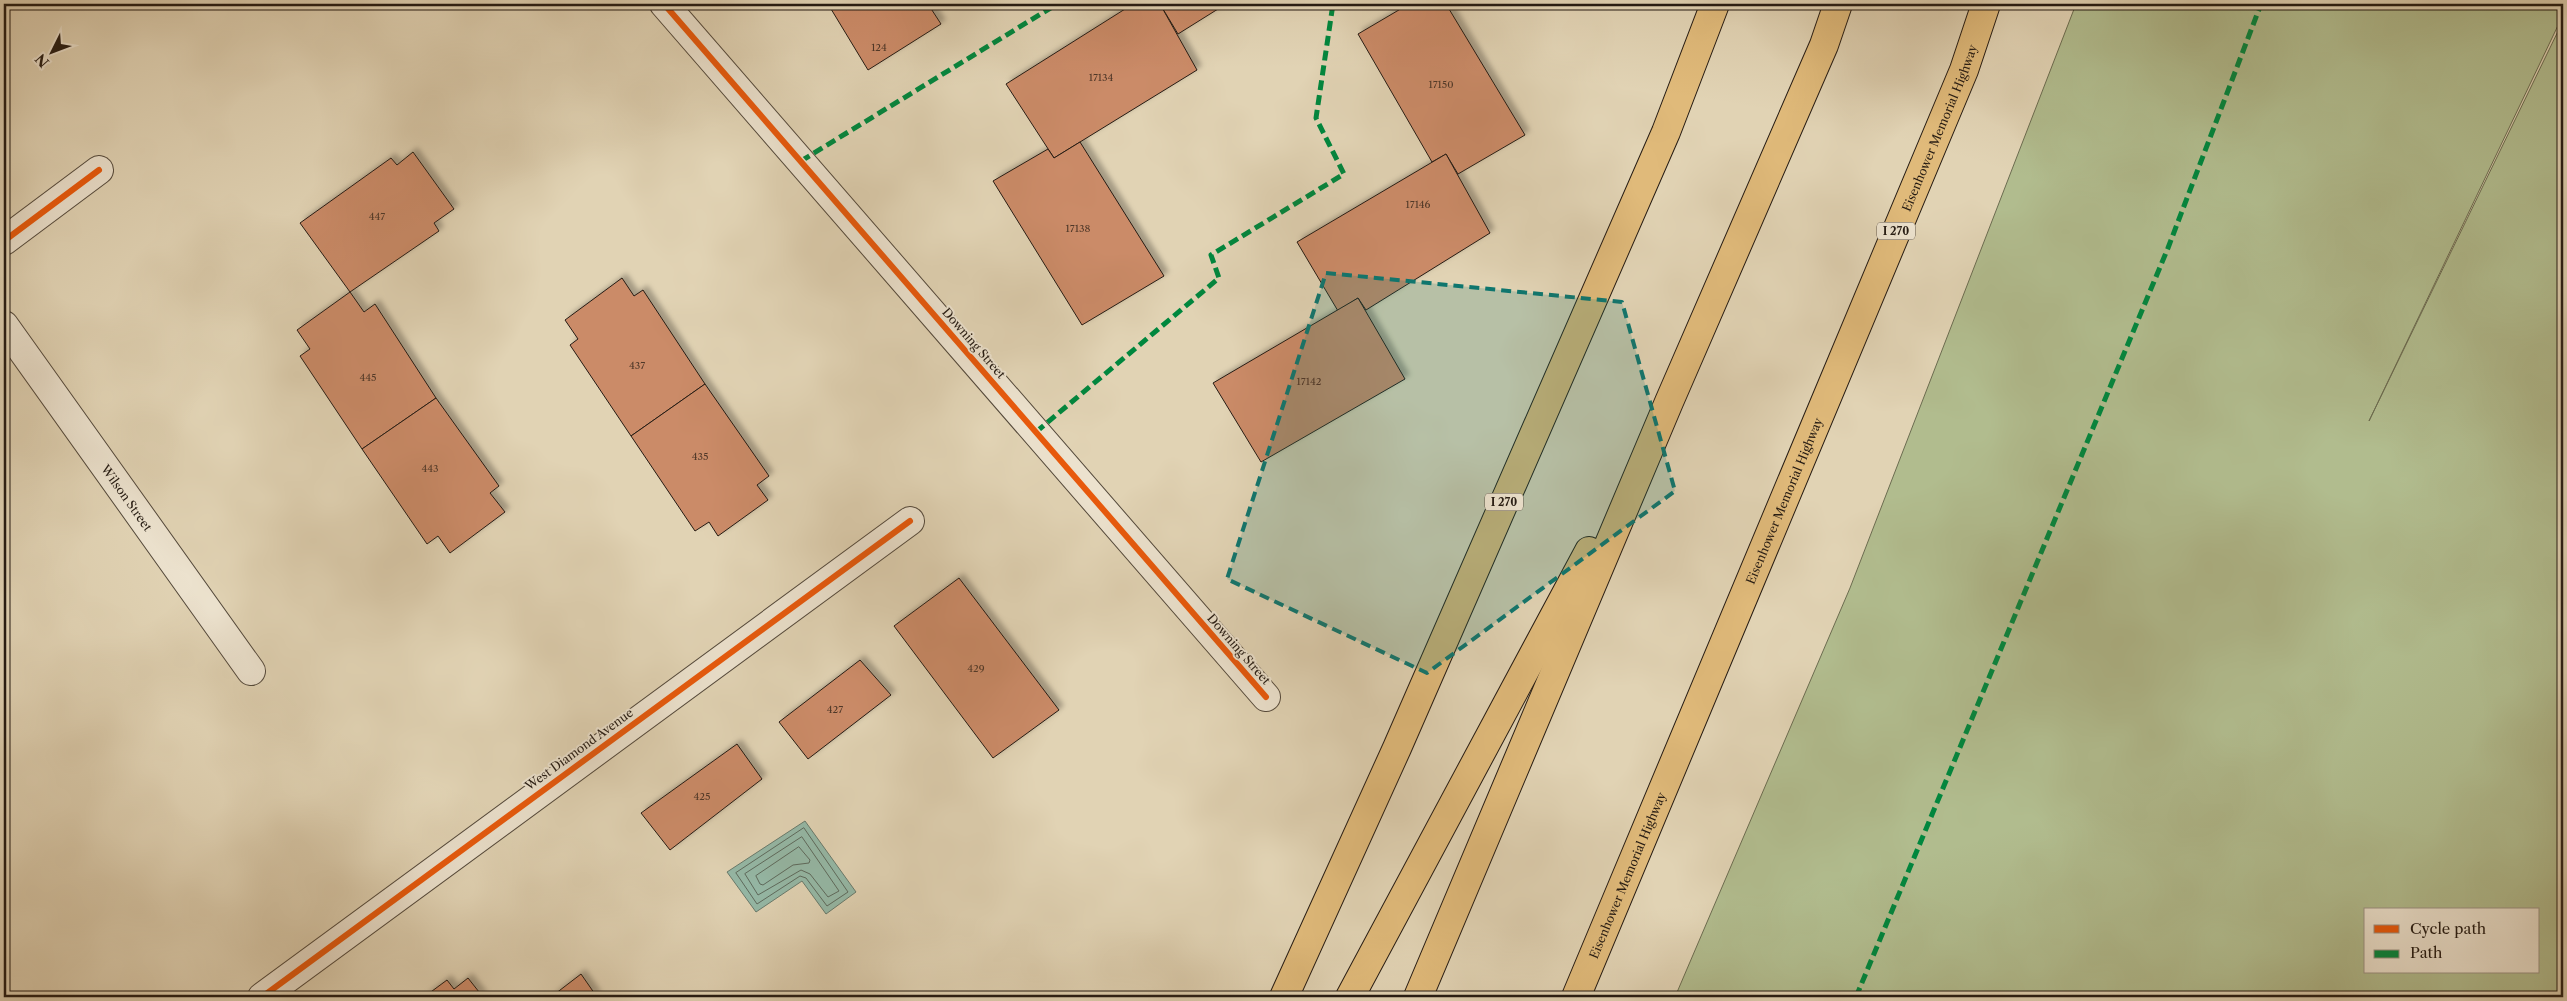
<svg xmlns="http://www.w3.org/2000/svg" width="2567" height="1001" font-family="'Libre Caslon Text',serif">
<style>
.green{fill:#b1bc8e;stroke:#6b6c50;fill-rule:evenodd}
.water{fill:#95b9a7;stroke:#687a6c}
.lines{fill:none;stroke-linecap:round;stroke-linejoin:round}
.shore{stroke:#5d6a5d;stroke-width:1}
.building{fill:#cb8b68;stroke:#251b13;filter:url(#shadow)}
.minor-casing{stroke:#54493b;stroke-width:30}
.highway-casing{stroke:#251b13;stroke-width:30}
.minor{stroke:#ece2ce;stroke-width:28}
.highway{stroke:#e0ba7a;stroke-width:28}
.quiet{stroke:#00873e;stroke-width:5;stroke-dasharray:10 5;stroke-linecap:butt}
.cycleway-casing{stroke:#ece2ce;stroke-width:9}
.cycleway{stroke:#e8590c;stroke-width:6}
.marked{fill:#0f766e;fill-opacity:0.2;stroke:#0f766e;stroke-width:4;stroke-dasharray:10 6;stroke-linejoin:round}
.labels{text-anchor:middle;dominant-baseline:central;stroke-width:4;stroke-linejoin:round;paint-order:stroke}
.number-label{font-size:10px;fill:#4e3728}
.shield{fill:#ece2ce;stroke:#61574b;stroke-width:1}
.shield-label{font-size:11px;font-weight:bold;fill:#251b13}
.street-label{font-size:12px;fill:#251b13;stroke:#ece2ce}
</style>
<defs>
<filter id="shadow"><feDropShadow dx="4.5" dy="-4.5" stdDeviation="2.5" flood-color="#0004"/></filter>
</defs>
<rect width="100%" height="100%" fill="#e1d3b4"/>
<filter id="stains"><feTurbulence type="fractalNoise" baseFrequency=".004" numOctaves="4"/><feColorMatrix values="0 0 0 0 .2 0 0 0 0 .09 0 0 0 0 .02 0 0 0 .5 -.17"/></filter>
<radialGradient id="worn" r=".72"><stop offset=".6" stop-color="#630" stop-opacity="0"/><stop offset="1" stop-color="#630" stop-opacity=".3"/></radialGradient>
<path class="green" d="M 2076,4 L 2563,4 L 2563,15 L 2369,421 L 2563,21 L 2563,997 L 1675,997 L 1850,588 ZM 2366,910 L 2538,910 L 2538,972 L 2366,972 Z"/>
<path class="water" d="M 805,821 L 856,892 L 826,914 L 802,881 L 756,912 L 727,872 Z"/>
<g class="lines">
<g class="shore">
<path d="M 804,828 L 848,892 L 827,906 L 806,878 L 800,876 L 757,904 L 736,873 Z"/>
<path d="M 802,837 L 839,891 L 828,897 L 810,874 L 801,870 L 758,895 L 745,874 Z"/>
<path d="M 799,847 L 810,860 L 809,863 L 793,865 L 763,885 L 760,884 L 756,876 Z"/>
</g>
</g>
<g class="building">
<path d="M 828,4 L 928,4 L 941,24 L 868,70 Z"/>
<path d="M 1133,4 L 1160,4 L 1197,70 L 1054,158 L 1006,84 Z"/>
<path d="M 1160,4 L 1226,4 L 1178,34 Z"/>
<path d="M 1409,4 L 1446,4 L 1525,135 L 1458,174 L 1446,154 L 1432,162 L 1358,34 Z"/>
<path d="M 1080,142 L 1164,276 L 1082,325 L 993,181 L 1048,149 L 1054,158 Z"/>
<path d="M 413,152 L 454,209 L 434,223 L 439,231 L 350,292 L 300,223 L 391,158 L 397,165 Z"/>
<path d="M 1446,154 L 1490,233 L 1366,310 L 1358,298 L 1338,311 L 1297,242 Z"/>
<path d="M 622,278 L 634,296 L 643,290 L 705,384 L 631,436 L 570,345 L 578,339 L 565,320 Z"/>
<path d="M 350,292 L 364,312 L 375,304 L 436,398 L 362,449 L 300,356 L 310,349 L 297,330 Z"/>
<path d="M 1358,298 L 1405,379 L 1261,462 L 1213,383 Z"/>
<path d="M 705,384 L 769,476 L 757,485 L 768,500 L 718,536 L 709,522 L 695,531 L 631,436 Z"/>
<path d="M 436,398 L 499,486 L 490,493 L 505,512 L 450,553 L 438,536 L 427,544 L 362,449 Z"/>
<path d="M 959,578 L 1059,710 L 993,758 L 894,626 Z"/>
<path d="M 860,660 L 891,695 L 808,759 L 779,722 Z"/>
<path d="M 737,744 L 762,779 L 670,850 L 641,813 Z"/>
<path d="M 581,974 L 597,997 L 551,997 Z"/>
<path d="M 468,978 L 483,997 L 424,997 L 447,980 L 454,989 Z"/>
</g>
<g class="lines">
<defs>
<g id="minor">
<path d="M 664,4 L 1266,697"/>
<path d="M 4,241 L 99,170"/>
<path id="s1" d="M 4,325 L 251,671"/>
<path d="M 262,997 L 910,521"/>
</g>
<g id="highway">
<path d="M 1284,997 L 1397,748 L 1666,132 L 1715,4"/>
<path d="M 1350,997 L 1589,551"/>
<path d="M 1418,997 L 1669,402 L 1824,45 L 1838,4"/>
<path id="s2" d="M 1576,997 L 1964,70 L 1986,4"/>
</g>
</defs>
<use href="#minor" class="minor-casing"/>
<use href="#highway" class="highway-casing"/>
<use href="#minor" class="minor"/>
<use href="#highway" class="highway"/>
<g class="quiet">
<path d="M 801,161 L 1057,4"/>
<path d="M 1036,432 L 1219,278 L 1211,255 L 1344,174 L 1316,118 L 1333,4"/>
<path d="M 1856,997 L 2168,248 L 2261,4"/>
</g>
<defs>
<g id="cycleway">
<path d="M 664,4 L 1266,697"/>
<path d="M 4,241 L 99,170"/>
<path d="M 262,997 L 910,521"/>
</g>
</defs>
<use href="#cycleway" class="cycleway-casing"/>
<use href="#cycleway" class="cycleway"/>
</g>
<path class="marked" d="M 1326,273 L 1622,302 L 1675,491 L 1427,673 L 1227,579 Z"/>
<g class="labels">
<g class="number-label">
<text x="879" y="47">124</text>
<text x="1101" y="77">17134</text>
<text x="1441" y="84">17150</text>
<text x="1418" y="204">17146</text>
<text x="377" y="216">447</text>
<text x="1078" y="228">17138</text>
<text x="637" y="365">437</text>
<text x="368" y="377">445</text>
<text x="1309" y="381">17142</text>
<text x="700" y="456">435</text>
<text x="430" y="468">443</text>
<text x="976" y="668">429</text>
<text x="835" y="709">427</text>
<text x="702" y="796">425</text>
</g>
<g class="shield">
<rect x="1877" y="222.5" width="38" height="17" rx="4"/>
<rect x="1485" y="493.5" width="38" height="17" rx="4"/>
</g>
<g class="shield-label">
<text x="1896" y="231">I 270</text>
<text x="1504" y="502">I 270</text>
</g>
<g class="street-label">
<text stroke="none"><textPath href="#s2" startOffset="942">Eisenhower Memorial Highway</textPath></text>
<text transform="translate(974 343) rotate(49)">Downing Street</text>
<text stroke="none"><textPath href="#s1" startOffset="212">Wilson Street</textPath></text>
<text stroke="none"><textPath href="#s2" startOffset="538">Eisenhower Memorial Highway</textPath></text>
<text transform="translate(1239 649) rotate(49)">Downing Street</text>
<text transform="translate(579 749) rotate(-36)">West Diamond Avenue</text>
<text stroke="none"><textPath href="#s2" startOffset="132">Eisenhower Memorial Highway</textPath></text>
</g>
</g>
<rect width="2567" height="1001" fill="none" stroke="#e1d3b4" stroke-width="20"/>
<rect x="5" y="5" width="2557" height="991" fill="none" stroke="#251b13" stroke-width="2.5"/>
<rect x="10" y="10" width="2547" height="981" fill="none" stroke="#251b13"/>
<rect x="2364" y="908" width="175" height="65" fill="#ece2ce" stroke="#9c9283"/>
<rect x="2374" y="925" width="25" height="8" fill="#e8590c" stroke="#9c9283"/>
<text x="2410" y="934" font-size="15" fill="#251b13">Cycle path</text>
<rect x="2374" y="950" width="25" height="8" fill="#00873e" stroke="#9c9283"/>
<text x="2410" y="958" font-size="15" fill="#251b13">Path</text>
<g transform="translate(52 52) rotate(228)" stroke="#ece2ce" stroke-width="4" paint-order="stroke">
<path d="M0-4L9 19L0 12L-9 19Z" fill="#251b13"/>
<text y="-8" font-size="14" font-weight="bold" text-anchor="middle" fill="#251b13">N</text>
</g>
<rect width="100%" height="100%" filter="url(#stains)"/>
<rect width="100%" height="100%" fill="url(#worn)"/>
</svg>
